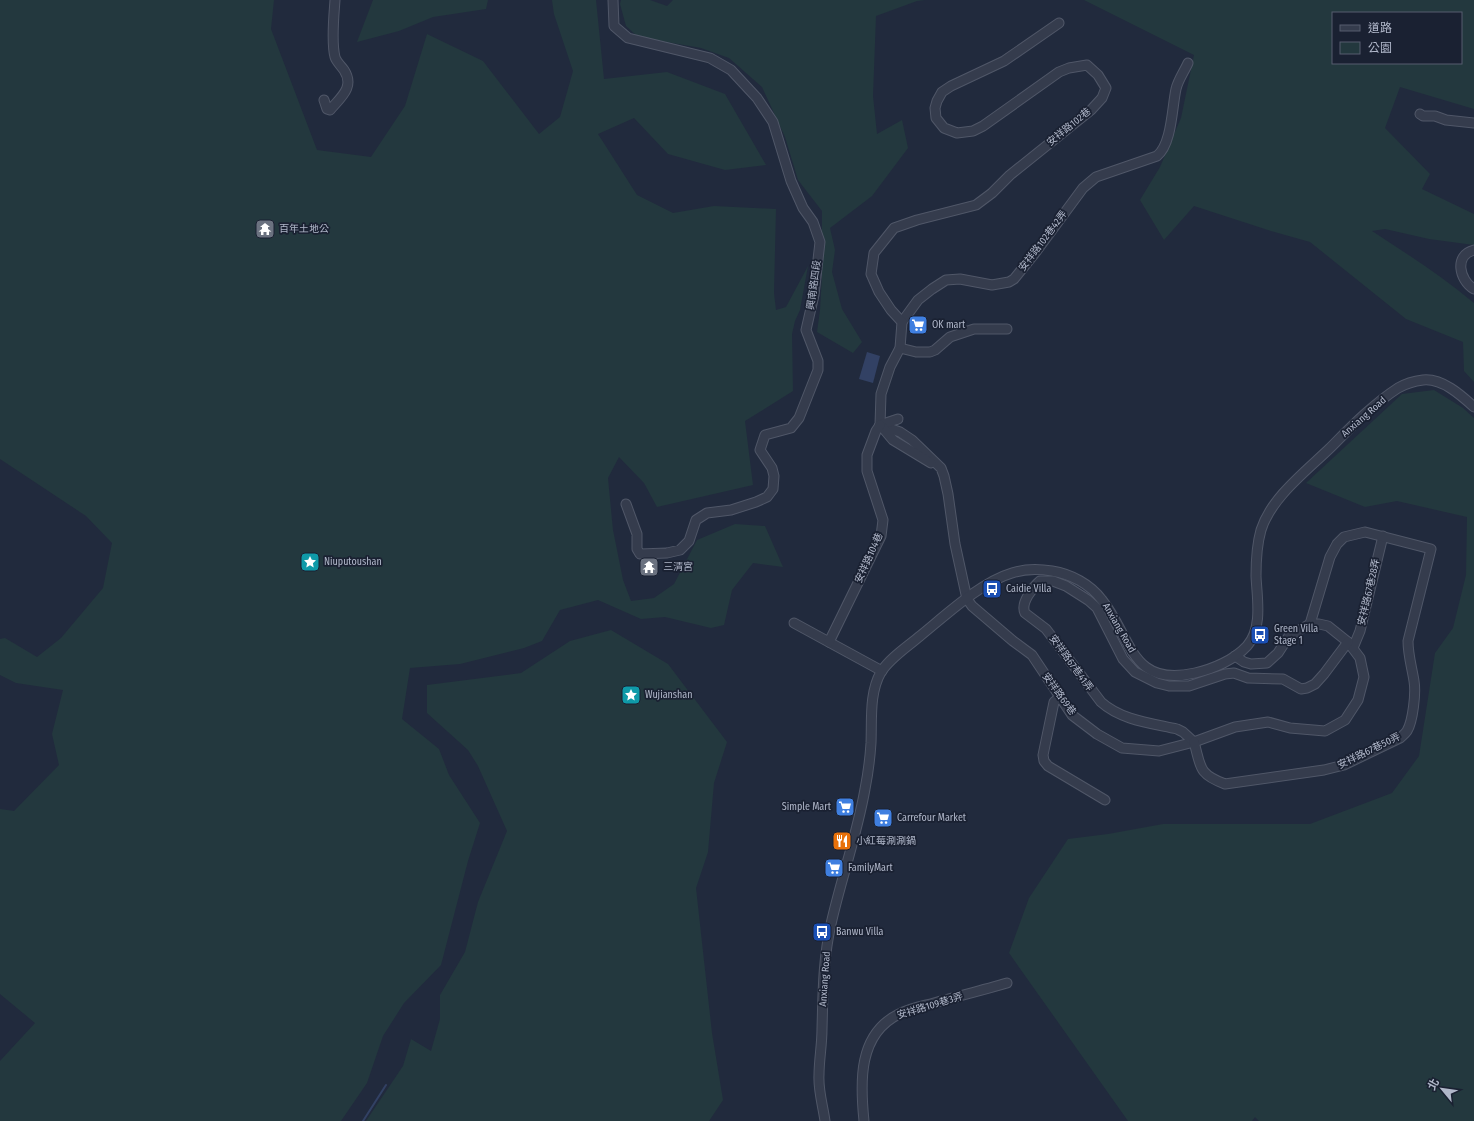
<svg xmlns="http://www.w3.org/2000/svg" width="1474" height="1121" font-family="'Fira Sans Condensed','Noto Sans TC',sans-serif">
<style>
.green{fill:#23383e;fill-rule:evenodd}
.water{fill:#324164}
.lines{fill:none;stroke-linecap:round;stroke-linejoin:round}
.stream{stroke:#324164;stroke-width:2}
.minor-casing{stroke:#505768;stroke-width:11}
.minor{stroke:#353c4d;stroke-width:9}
.labels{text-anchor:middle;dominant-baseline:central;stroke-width:3.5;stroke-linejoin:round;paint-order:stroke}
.street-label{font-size:10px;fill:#b0b7c9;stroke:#1a2132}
.poi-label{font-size:10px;fill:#b0b7c9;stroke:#1a2132;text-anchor:start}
</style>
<rect width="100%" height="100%" fill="#212a3d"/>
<g class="green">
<path d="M 0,0 L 274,0 L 271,29 L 317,150 L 371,157 L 405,106 L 427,34 L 483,61 L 539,134 L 560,117 L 573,71 L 554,14 L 552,0 L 596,0 L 604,79 L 667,72 L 725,94 L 766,165 L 725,170 L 668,154 L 634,118 L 598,134 L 637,195 L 673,213 L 714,206 L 776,209 L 774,293 L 776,310 L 786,307 L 808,266 L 800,310 L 795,321 L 792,334 L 793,391 L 745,421 L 753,485 L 657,507 L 644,483 L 619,457 L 608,478 L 613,530 L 623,580 L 631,601 L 654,598 L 674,584 L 697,540 L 735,524 L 765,526 L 783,567 L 753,563 L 732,590 L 724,625 L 711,628 L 665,617 L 641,619 L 598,600 L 560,610 L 542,641 L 524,648 L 460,664 L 410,668 L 402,719 L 439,749 L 449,775 L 480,823 L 468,861 L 441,965 L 404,1003 L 383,1036 L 367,1083 L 341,1121 L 0,1121 L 0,1061 L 35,1023 L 0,994 L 0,809 L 14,811 L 59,765 L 52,734 L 63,690 L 16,683 L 0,675 L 0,639 L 5,638 L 37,657 L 61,638 L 103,588 L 112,543 L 86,516 L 0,459 Z"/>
<path d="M 373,0 L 488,0 L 486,9 L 433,17 L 399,31 L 357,42 Z"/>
<path d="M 621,0 L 650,0 L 667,6 L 673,0 L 925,0 L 917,1 L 876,16 L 873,96 L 877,134 L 902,120 L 908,148 L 872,196 L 830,228 L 835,250 L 832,272 L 842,309 L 862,342 L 853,353 L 817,332 L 820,310 L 822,275 L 822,211 L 798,180 L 785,137 L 762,87 L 729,58 L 701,48 L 638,37 L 626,26 L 620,4 Z"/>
<path d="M 1084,0 L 1474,0 L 1474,109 L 1400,87 L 1385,128 L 1430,174 L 1422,189 L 1474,214 L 1474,245 L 1429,239 L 1385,229 L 1372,231 C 1407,254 1442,276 1474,303 L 1474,382 L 1464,371 L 1463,342 L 1406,319 L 1310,242 L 1271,231 L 1194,206 L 1164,240 L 1140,200 L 1160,167 L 1181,118 L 1194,55 ZM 1333,13 L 1461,13 L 1461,63 L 1333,63 Z"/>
<path d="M 1434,390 L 1463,408 L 1474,418 L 1474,1121 L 1259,1121 L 1255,1117 L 1252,1121 L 1128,1121 L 1009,953 L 1029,898 L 1068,839 L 1108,834 L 1163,824 L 1310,824 L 1392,793 L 1419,756 L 1435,653 L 1453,628 L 1466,575 L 1467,517 L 1397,501 L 1365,507 L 1306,483 L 1402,394 Z"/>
<path d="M 611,630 L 668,664 L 727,742 L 714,783 L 708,852 L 696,888 L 712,1033 L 723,1100 L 709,1121 L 366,1121 L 403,1066 L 411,1039 L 431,1051 L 440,1019 L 440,995 L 465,952 L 478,902 L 507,831 L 478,766 L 468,750 L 427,713 L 427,685 L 521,673 L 570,641 Z"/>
</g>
<path class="water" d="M 867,352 L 880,356 L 873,383 L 859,379 Z"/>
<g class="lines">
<path class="stream" d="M 363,1121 L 386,1085"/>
<defs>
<g id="minor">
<path d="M 613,0 L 614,26 L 628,38 L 710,58 L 731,70 L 757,98 L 773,122 L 791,181 L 803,208 L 813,222 L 820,242 L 814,295 L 806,330 L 818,361 L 818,370 L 799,418 L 791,428 L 765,435 L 760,450 L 772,468 L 774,476 L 773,489 L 767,497 L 756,502 L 731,510 L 707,513 L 696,520 L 689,541 L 680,550 L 667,553 L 640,554 L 637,549 L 637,534 L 626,504"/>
<path d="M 324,100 L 327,109 L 330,110 C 341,97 355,87 344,70 C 341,66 336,61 335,57 C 331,42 334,15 335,0"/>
<path d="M 1420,114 L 1423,116 L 1435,116 L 1446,120 L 1474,123"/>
<path d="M 1474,250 C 1454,255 1459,280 1474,289"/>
<path d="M 902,322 L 918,300 L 932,289 L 946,280 L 960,279 L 992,285 L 1009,282 L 1014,279 L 1035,253 L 1083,188 L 1096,177 L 1157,156 C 1172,144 1172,107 1176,89 C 1178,80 1184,72 1188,63"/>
<path d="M 900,348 L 916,352 L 930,352 L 935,350 L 950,337 L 974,329 L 1007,329"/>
<path d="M 880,425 L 900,432 L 912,440 L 941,468 L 944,476 L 948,494 L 955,544 L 967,599 L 972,606 L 1013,641 L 1032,655 L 1072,715 L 1097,734 L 1122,748 L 1159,751 L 1194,742 L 1235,727 L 1268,722 L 1290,728 L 1325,731 L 1345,720 L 1358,700 L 1364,677 L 1360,658 L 1348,642 L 1328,626 L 1319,624 L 1310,624 L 1289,636 L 1278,653 L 1267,663 L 1251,664 L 1244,662 L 1235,656"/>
<path d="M 880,425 L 881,394 L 890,367 L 900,348 L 902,322 L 891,310 L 879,292 L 871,274 L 874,253 L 894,228 L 917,220 L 976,205 L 992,193 L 1010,175 L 1091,110 L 1102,98 L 1106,88 L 1098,75 L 1087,65 L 1069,68 L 1059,72 L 983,126 L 973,131 L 957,133 L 944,128 L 936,118 L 935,108 L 937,101 L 942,92 L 951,86 L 1004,61 L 1059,23"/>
<path d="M 880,425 L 898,419"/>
<path d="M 882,427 L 893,440 L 931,463"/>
<path d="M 794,623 L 882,671"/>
<path d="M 829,642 L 881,536 L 883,520 L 867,471 L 867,455 L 876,431 L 880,425"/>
<path d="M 1353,648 L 1360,631 L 1383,536"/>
<path d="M 1060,697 L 1054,702 L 1043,755 L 1044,761 L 1048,766 L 1105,800"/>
<path d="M 1194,742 L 1183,732 L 1177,729 C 1150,723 1121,720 1101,702 L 1046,629 L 1025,613 C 1020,603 1033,587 1040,581 L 1053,581 L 1066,586 L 1088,600 L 1097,608 L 1123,659 L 1135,672 L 1157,683 L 1169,686 L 1189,686 L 1225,674 L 1234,673 L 1248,678 L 1283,679 L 1301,689 L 1307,688 L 1315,684 L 1324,674 L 1348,642"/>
<path d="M 1194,742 C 1201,767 1198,774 1225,784 L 1324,770 L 1344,765 L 1400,738 C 1402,736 1405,734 1407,731 C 1413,721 1416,693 1414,681 C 1412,668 1408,655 1408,641 L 1431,549 L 1365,532 L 1344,537 L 1337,544 L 1330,557 L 1310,624"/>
<path d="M 825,1121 C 823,1106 818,1090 819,1075 C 819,1060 822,1045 822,1029 C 823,994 823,959 831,924 C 841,879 857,835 865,789 C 868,774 870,758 871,743 C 872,720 869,693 881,672 C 890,658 907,647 920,636 C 946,615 981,582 1012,573 C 1024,569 1040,569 1052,571 C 1071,574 1090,584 1102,600 C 1132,637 1130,688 1195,673 C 1213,669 1234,660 1247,646 C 1263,628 1257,598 1256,576 C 1256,561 1257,544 1261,530 C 1271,498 1305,472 1329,449 C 1350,428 1372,405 1398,388 C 1405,384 1415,381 1423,380 C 1442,378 1461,395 1474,407"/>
<path d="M 864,1121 C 860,1082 858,1034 899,1014 C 910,1008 923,1006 934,1003 C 959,996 983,990 1007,983"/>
</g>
</defs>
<use href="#minor" class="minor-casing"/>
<use href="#minor" class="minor"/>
</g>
<defs>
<symbol id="temple-square" viewBox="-11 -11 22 22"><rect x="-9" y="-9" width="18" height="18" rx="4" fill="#6b7280" stroke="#1a2132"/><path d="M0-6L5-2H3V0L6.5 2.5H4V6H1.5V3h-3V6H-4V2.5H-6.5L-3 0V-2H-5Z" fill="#fff"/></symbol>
<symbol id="supermarket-square" viewBox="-11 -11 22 22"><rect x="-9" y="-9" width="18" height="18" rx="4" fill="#3f7fe0" stroke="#1a2132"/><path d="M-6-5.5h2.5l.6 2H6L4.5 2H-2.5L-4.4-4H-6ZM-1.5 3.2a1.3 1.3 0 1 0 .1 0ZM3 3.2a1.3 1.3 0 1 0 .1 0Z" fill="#fff"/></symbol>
<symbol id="sight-square" viewBox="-11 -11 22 22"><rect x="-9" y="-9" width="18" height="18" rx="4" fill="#0f9aa8" stroke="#1a2132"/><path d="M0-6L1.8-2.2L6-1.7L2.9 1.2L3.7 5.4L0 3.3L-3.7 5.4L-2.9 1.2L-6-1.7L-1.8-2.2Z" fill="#fff"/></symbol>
<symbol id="bus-square" viewBox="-11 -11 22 22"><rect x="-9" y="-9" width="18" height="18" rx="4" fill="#1a4fb4" stroke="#1a2132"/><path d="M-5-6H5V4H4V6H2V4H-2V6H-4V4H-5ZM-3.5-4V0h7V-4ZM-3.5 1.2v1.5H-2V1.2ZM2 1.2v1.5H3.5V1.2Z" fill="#fff"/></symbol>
<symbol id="restaurant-square" viewBox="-11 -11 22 22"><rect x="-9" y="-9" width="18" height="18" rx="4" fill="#e8710a" stroke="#1a2132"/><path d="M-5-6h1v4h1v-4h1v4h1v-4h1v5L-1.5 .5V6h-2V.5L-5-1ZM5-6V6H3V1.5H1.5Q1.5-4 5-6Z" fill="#fff"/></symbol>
</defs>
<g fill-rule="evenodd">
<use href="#temple-square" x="254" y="218" width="22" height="22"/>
<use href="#supermarket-square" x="907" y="314" width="22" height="22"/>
<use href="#sight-square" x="299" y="551" width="22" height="22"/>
<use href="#temple-square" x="638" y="556" width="22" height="22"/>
<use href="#bus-square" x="981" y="578" width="22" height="22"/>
<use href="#bus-square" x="1249" y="624" width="22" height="22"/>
<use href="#sight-square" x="620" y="684" width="22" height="22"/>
<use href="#supermarket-square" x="834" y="796" width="22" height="22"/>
<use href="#supermarket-square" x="872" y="807" width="22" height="22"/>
<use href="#restaurant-square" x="831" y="830" width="22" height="22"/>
<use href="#supermarket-square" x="823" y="857" width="22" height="22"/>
<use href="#bus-square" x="811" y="921" width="22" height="22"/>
</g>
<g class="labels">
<g class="street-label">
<text transform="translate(1069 127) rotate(-39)">安祥路102巷</text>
<text transform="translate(1043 241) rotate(-53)">安祥路102巷42弄</text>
<text transform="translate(814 285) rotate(-82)">興南路四段</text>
<text transform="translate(1364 417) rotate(-41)">Anxiang Road</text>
<text transform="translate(869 558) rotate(-66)">安祥路104巷</text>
<text transform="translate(1369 592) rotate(-77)">安祥路67巷28弄</text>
<text transform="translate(1119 628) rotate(60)">Anxiang Road</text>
<text transform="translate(1071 663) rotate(54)">安祥路67巷41弄</text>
<text transform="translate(1059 694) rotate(54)">安祥路69巷</text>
<text transform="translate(1369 751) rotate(-26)">安祥路67巷50弄</text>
<text transform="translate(825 979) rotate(-86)">Anxiang Road</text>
<text transform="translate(930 1006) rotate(-17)">安祥路109巷3弄</text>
</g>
<g class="poi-label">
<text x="279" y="229">百年土地公</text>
<text x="932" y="325">OK mart</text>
<text x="324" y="562">Niuputoushan</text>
<text x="663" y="567">三清宮</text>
<text x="1006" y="589">Caidie Villa</text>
<text x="1274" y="629">Green Villa<tspan x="1274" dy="12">Stage 1</tspan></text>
<text x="645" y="695">Wujianshan</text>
<text x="831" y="807" text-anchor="end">Simple Mart</text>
<text x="897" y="818">Carrefour Market</text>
<text x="856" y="841">小紅莓涮涮鍋</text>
<text x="848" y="868">FamilyMart</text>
<text x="836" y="932">Banwu Villa</text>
</g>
</g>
<rect x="1332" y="12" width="130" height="52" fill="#1a2132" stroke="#565d6e"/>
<rect x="1340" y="25" width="20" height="6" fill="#353c4d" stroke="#565d6e"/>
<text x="1368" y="32" font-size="12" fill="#b0b7c9">道路</text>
<rect x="1340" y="42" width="20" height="12" fill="#23383e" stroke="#565d6e"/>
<text x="1368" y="52" font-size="12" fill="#b0b7c9">公園</text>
<g transform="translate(1442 1089) rotate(299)" stroke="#1a2132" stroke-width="3" paint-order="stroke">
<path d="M0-3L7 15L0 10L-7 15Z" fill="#b0b7c9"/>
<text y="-6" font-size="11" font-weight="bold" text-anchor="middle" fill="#b0b7c9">北</text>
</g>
</svg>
